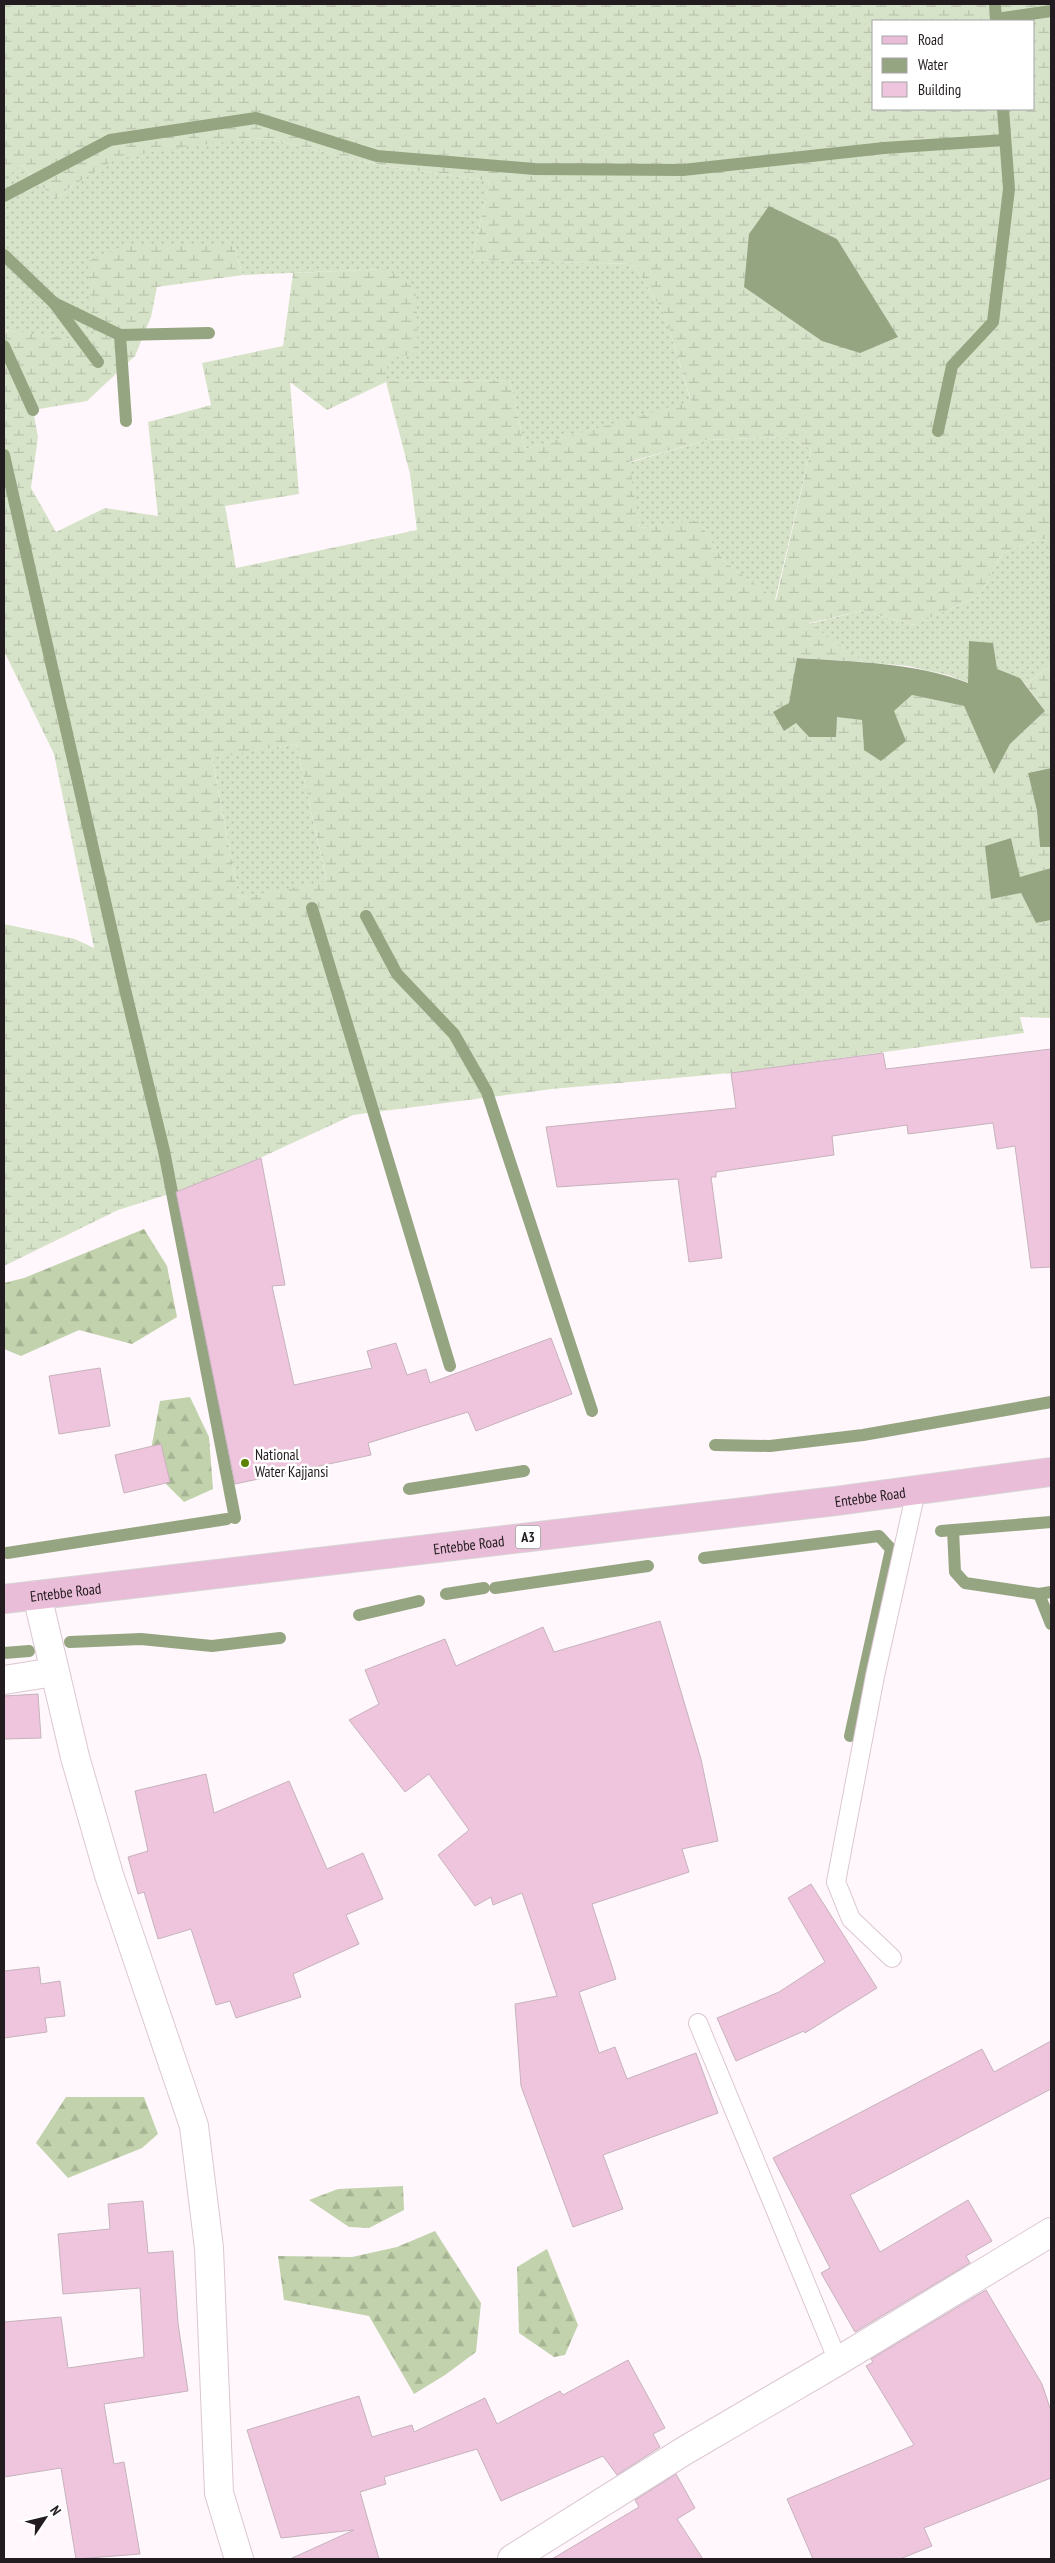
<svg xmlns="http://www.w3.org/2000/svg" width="1055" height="2563" font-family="'PT Sans Narrow',sans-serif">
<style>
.grass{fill:url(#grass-dots)}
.forest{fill:url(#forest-firs)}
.wetland{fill:url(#wetland-marsh);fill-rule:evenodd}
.water{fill:#95a581}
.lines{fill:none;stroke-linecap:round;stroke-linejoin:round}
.stream{stroke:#95a581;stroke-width:12}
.building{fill:#eec5dc;stroke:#c6b3bd}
.lane-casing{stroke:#dbc7d2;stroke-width:20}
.street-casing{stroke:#dbc7d2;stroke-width:30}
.primary-casing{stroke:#d7d6d7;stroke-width:30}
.lane{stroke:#fff;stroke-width:18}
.street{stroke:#fff;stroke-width:28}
.primary{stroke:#e9bcd7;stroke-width:28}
.poi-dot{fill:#5c8201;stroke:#fff;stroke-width:2}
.labels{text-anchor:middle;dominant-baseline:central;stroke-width:5;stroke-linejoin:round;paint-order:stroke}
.shield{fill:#fff;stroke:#645f62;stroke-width:1}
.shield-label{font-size:14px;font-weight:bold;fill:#221b1f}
.poi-label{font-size:15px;fill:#221b1f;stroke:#fff;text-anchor:start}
.street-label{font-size:15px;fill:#221b1f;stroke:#fff}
</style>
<defs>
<pattern id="grass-dots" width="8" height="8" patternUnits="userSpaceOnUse" patternTransform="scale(1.25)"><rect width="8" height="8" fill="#d7e3c9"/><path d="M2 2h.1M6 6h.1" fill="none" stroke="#b8c2ac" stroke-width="1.8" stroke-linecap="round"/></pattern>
<pattern id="forest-firs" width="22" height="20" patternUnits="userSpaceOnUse" patternTransform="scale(1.25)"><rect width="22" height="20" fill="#c1d2ac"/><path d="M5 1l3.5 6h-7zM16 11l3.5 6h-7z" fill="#a6b494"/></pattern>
<pattern id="wetland-marsh" width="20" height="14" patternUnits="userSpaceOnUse" patternTransform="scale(1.25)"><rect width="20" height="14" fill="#d7e3c9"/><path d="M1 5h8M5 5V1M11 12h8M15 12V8" fill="none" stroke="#b8c2ac"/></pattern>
</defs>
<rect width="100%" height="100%" fill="#fff7fb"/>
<g class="grass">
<path d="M 264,138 L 384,166 L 489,181 L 472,260 L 633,264 L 665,315 L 691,402 L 525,449 L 510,380 L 386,381 L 387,269 L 243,275 L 233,244 L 128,244 L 95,343 L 4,330 L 4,177 L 22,165 L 55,200 C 71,187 97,165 116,159 C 163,144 215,143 264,138 Z"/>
<path d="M 786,437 L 811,449 L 775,600 L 724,561 L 698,521 L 640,528 L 628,463 L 707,440 Z"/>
<path d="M 1038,539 L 1051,539 L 1051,664 L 1026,685 L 1020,678 L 997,670 L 969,683 L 948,675 L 908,666 L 864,662 L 808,624 L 862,611 L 914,625 L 979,596 L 1002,554 Z"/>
<path d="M 296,744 L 327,882 L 239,898 L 212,757 Z"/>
</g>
<g class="forest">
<path d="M 144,1229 L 167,1266 L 177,1317 L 132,1344 L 79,1330 L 21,1356 L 4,1349 L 4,1283 L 24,1278 Z"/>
<path d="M 190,1397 L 209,1437 L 213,1489 L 184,1502 L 148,1466 L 160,1401 Z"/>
<path d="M 66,2097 L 144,2097 L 158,2134 L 142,2148 L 68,2178 L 36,2143 Z"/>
<path d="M 403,2186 L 404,2210 L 369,2228 L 349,2227 L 309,2200 L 338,2189 Z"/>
<path d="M 435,2231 L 481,2303 L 476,2352 L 445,2375 L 414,2394 L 369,2316 L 284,2300 L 278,2256 L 352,2257 L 397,2247 Z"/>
<path d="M 547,2249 L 578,2325 L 565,2355 L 554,2357 L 519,2333 L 517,2267 Z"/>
</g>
<path class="wetland" d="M 4,4 L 1051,4 L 1051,539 L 1038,539 L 1002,554 L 979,596 L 914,625 L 862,611 L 809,623 L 864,662 L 797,658 L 796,723 L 837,716 L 862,720 L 864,750 L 894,711 L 912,695 L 964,706 L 994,773 L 1010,744 L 1045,711 L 1026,685 L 1051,664 L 1051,768 L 1028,773 L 1037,811 L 1040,847 L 1051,847 L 1051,868 L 1020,878 L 1011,838 L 985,846 L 1021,893 L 1036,923 L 1051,920 L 1051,1018 L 1020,1017 L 1024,1033 L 731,1073 L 552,1089 L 353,1115 L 260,1158 L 176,1192 L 118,1210 L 4,1266 L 4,924 L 75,939 L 94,948 L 54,754 L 4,651 L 4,330 L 94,342 L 88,261 L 128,244 L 233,244 L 243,275 L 157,287 L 151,317 L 135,356 L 87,401 L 33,410 L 38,437 L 31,488 L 56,532 L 105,508 L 158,516 L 148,422 L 211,405 L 202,363 L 283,346 L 293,273 L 387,269 L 416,289 L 418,353 L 388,359 L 386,381 L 510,380 L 525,449 L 691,401 L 665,315 L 633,264 L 472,260 L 489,181 L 384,166 L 264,138 L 172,148 L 114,160 L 72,186 L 55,200 L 22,165 L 4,179 ZM 874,21 L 1034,21 L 1034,109 L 874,109 ZM 769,207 L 837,239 L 897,337 ZM 290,382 L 327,410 L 386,382 L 410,474 L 417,530 L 236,568 L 225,506 L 299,494 ZM 786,437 L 811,449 L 776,600 L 724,561 L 698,520 L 640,528 L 629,462 L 707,440 ZM 296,744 L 327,881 L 239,898 L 212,758 Z"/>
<g class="water">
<path d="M 769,206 L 837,239 L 898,337 L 860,353 L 822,341 L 744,287 L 749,234 Z"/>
<path d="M 969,641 L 993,643 L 997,669 L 1020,678 L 1045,711 L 1010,744 L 994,774 L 964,706 L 912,695 L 894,711 L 906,741 L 881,761 L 864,750 L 862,720 L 837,717 L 836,737 L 809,737 L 796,723 L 784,731 L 773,712 L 789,703 L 797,658 C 855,662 914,662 968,683 Z"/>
<path d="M 1051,768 L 1051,847 L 1040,847 L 1037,811 L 1028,773 Z"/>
<path d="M 1011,838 L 1020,877 L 1051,868 L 1051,920 L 1036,923 L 1021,893 L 991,899 L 985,846 Z"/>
</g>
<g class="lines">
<g class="stream">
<path d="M 995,4 L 996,21"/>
<path d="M 996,19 L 1051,11"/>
<path d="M 4,196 L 110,140 L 256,118 L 377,156 L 534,169 L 683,170 L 884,148 L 1005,140"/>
<path d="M 4,255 L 54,303 L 98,362"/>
<path d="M 54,303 L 120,335 L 209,333"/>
<path d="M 120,335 L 126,421"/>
<path d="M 4,346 L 33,410"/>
<path d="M 938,431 L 952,366 L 993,322 L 1009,189 L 1003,109"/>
<path d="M 4,455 L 124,985 L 164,1151 L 235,1518"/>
<path d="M 312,908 L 450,1366"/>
<path d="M 366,916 L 397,974 L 454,1034 L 487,1092 L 592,1411"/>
<path d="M 715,1445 L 770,1446 L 863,1435 L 1051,1402"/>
<path d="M 409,1489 L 524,1471"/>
<path d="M 953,1530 L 955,1572 L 965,1583 L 1039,1594 L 1051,1592"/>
<path d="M 941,1531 L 1051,1522"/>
<path d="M 7,1553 L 227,1519"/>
<path d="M 704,1558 L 879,1536 L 891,1549 L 850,1736"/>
<path d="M 495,1588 L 648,1566"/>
<path d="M 446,1594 L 484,1588"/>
<path d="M 1039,1594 L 1051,1624"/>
<path d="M 359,1615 L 419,1601"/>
<path d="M 70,1642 L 141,1639 L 212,1646 L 280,1638"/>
<path d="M 4,1653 L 29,1651"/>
</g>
</g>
<g class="building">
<path d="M 1051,1049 L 1051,1267 L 1031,1268 L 1015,1146 L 997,1149 L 993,1123 L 908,1134 L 907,1125 L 832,1136 L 834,1155 L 716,1172 L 716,1177 L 711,1177 L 722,1258 L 689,1262 L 678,1179 L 557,1187 L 546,1127 L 736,1108 L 731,1073 L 883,1053 L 886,1069 Z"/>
<path d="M 261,1158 L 285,1285 L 272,1286 L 294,1385 L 372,1368 L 367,1351 L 396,1343 L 407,1375 L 426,1369 L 430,1383 L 551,1338 L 572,1394 L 476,1431 L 468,1412 L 368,1443 L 371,1455 L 235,1484 L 176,1192 Z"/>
<path d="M 100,1368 L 110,1426 L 59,1434 L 49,1376 Z"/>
<path d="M 161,1444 L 170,1482 L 124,1493 L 115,1455 Z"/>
<path d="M 660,1621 L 701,1759 L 718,1841 L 682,1849 L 689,1872 L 592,1904 L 616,1979 L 579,1992 L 599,2053 L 615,2047 L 627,2079 L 696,2053 L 718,2113 L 603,2155 L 623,2209 L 573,2227 L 521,2086 L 515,2004 L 557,1996 L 522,1893 L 493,1905 L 491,1897 L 475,1906 L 438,1855 L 469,1830 L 429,1774 L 405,1792 L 349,1720 L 379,1704 L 365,1670 L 445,1639 L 456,1666 L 543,1627 L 554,1652 Z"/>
<path d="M 38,1694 L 41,1738 L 4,1739 L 4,1696 Z"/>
<path d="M 206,1774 L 214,1813 L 289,1781 L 327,1869 L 363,1853 L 383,1899 L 346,1915 L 359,1944 L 293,1974 L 301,1997 L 236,2018 L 230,2001 L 216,2005 L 191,1929 L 158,1939 L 144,1892 L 138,1894 L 128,1857 L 148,1851 L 135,1791 Z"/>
<path d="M 811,1884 L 877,1988 L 805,2033 L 804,2031 L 736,2061 L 717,2018 L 779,1992 L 825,1962 L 788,1898 Z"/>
<path d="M 39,1967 L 41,1984 L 60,1981 L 65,2016 L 45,2018 L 47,2032 L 4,2038 L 4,1971 Z"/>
<path d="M 1051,2041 L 1051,2089 L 850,2195 L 880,2252 L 968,2200 L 992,2241 L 966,2256 L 970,2263 L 855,2332 L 821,2273 L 830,2268 L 773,2158 L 982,2049 L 994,2072 Z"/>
<path d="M 143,2201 L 148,2253 L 173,2251 L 178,2323 L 188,2391 L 104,2404 L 114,2464 L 124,2462 L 140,2554 L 76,2559 L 61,2468 L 4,2477 L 4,2322 L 61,2317 L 68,2368 L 144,2357 L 140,2288 L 63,2294 L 58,2234 L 110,2229 L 108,2204 Z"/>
<path d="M 986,2290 L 1042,2384 L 1051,2411 L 1051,2478 L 924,2528 L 932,2546 L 900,2559 L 813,2559 L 787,2499 L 914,2445 L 866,2366 L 873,2362 L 871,2359 Z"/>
<path d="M 628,2360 L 665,2428 L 653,2434 L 660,2447 L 617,2475 L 603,2456 L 501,2501 L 477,2449 L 384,2477 L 386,2484 L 360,2492 L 379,2559 L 290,2559 L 354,2530 L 281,2538 L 247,2430 L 359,2396 L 372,2437 L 412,2425 L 414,2432 L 485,2398 L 497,2424 L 560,2391 L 563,2395 Z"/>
<path d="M 676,2474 L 695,2508 L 677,2519 L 703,2559 L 552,2559 L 639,2507 L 635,2500 Z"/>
</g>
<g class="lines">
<defs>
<g id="lane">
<path d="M 892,1958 L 851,1919 L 836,1882 L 875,1676 L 916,1491"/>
<path d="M 698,2023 L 838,2361"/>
</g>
<g id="street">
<path d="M 37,1595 L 75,1757 L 109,1875 L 194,2126 L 209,2248 L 219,2493 L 239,2559"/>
<path d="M 4,1680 L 54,1672"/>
<path d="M 512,2559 L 684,2451 L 838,2361 L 1051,2232"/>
</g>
<g id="primary">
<path id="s1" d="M 4,1599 L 836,1501 L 1051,1472"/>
</g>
</defs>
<use href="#lane" class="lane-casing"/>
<use href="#street" class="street-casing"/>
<use href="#primary" class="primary-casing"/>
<use href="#lane" class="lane"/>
<use href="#street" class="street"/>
<use href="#primary" class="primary"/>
</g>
<circle class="poi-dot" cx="245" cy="1463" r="5"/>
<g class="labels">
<rect class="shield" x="515.5" y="1525.5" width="25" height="23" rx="4"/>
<g class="shield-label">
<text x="528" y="1537">A3</text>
</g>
<g class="poi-label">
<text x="255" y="1454">National<tspan x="255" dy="17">Water Kajjansi</tspan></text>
</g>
<g class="street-label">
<text stroke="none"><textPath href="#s1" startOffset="872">Entebbe Road</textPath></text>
<text stroke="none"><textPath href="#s1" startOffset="468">Entebbe Road</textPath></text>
<text stroke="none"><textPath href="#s1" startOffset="62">Entebbe Road</textPath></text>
</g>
</g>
<rect width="1055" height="2563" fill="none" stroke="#221b1f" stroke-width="10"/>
<rect x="872" y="20" width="162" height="90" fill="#ffffff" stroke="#a7a4a5"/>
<rect x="882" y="36" width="25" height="8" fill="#e9bcd7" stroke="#a7a4a5"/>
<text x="918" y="45" font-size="15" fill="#221b1f">Road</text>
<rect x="882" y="58" width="25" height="15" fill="#95a581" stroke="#a7a4a5"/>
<text x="918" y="70" font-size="15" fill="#221b1f">Water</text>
<rect x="882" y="82" width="25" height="15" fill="#eec5dc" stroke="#a7a4a5"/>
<text x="918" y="95" font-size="15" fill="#221b1f">Building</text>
<g transform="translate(45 2518) rotate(55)" stroke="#ffffff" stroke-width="4" paint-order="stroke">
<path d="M0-4L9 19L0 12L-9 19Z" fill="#221b1f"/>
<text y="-8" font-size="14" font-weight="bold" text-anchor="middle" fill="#221b1f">N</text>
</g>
</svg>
